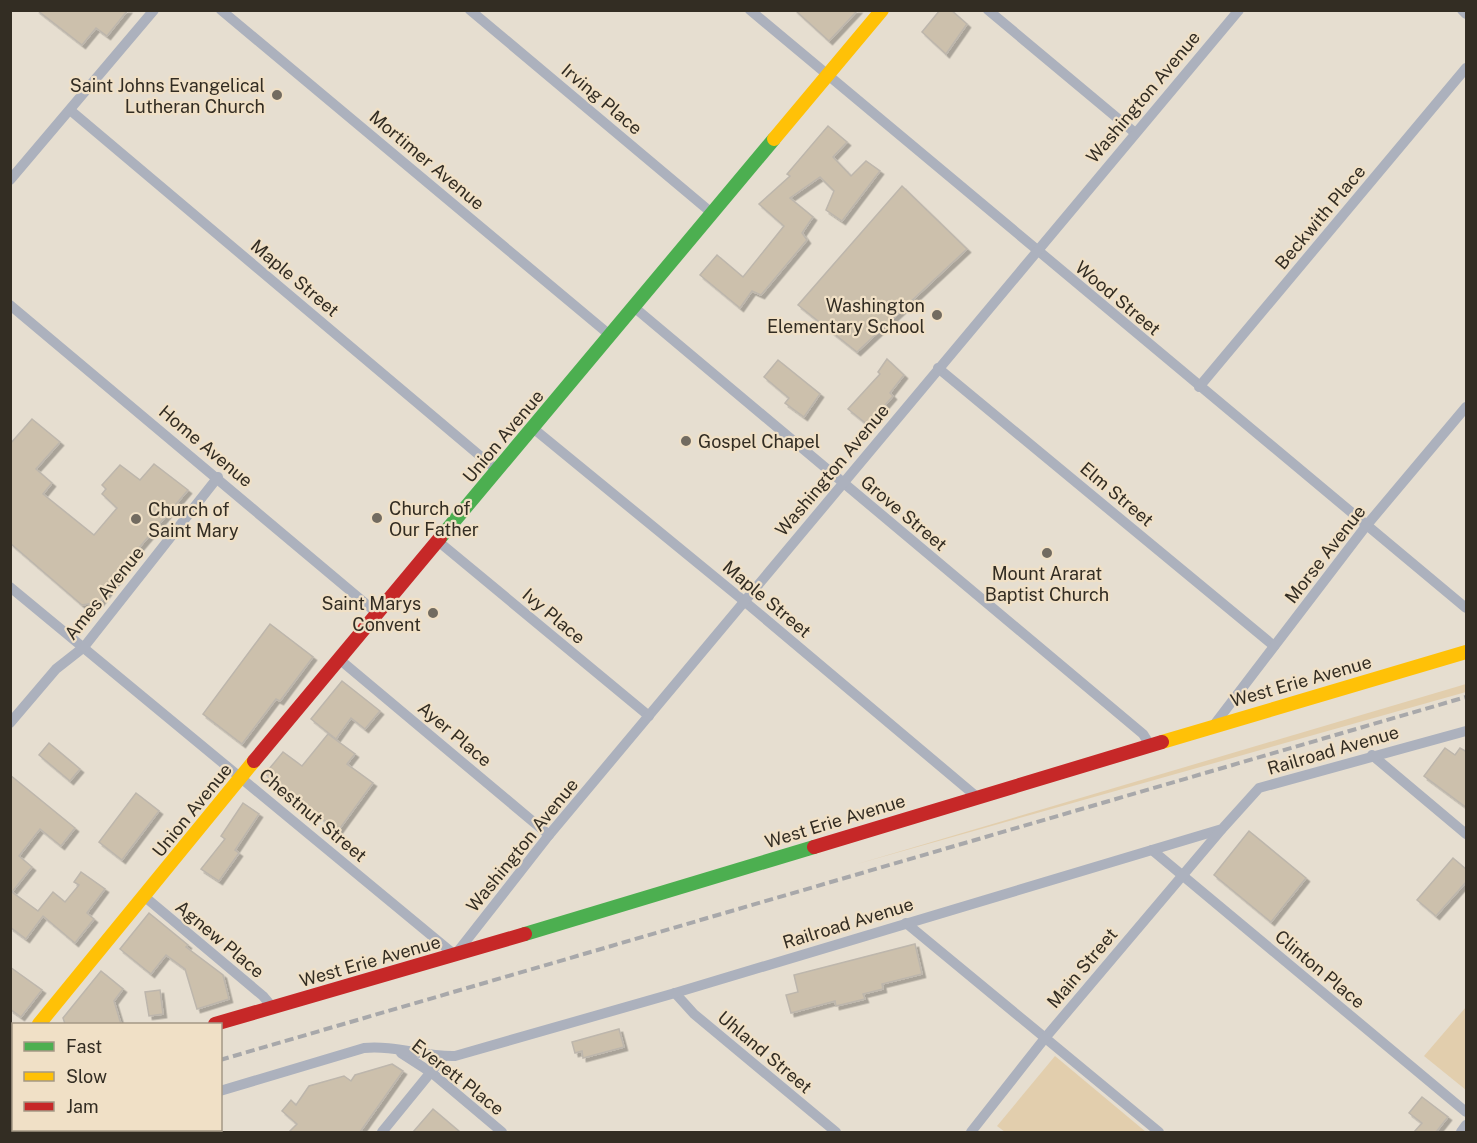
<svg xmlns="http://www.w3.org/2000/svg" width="1477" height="1143" font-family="'Public Sans',sans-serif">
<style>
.green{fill:#e2cead}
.building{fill:#ccc0ac;stroke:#bdb6ac;stroke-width:1.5;filter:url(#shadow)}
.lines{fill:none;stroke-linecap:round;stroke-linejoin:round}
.street{stroke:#acb1bd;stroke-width:10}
.fast{stroke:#4caf50;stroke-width:14}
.slow{stroke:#ffc107;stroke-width:14}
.jam{stroke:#c62828;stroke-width:14}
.rail{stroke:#a8a8aa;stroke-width:4;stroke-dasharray:9 4.5;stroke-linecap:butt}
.poi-dot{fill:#726b60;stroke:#f0e0c6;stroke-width:2}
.labels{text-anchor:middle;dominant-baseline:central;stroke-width:4.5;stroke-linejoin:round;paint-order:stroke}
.poi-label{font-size:18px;fill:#332d23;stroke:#f0e0c6;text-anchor:end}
.street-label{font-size:18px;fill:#332d23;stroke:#f0e0c6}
</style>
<defs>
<filter id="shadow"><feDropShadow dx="3.5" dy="3.5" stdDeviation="0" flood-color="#0004"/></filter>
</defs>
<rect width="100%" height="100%" fill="#e6ded0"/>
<g class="green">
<path d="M 1466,684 L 1466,692 L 857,864 Z"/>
<path d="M 1466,1007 L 1466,1090 L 1424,1056 Z"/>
<path d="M 1055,1056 L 1146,1132 L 1005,1132 L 997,1126 Z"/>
</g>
<g class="building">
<path d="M 37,10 L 128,10 L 107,36 L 96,28 L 82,45 Z"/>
<path d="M 795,10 L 858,10 L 829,41 Z"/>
<path d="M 940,10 L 951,10 L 967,24 L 946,54 L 922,32 Z"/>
<path d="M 828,126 L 847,142 L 833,157 L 851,176 L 866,161 L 880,171 L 842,221 L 826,210 L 834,191 L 820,177 L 790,198 L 813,217 L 802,233 L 807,240 L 761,295 L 752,291 L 740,308 L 700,275 L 717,255 L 743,277 L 784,226 L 759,204 L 790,176 L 787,174 Z"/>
<path d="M 902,186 L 967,249 L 857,352 L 798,305 Z"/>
<path d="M 887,359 L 904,375 L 890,393 L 893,396 L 868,425 L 848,409 L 880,374 L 878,372 Z"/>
<path d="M 778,360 L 820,394 L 804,417 L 785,403 L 789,398 L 764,377 Z"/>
<path d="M 32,419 L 60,442 L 36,469 L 52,483 L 43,494 L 94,535 L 117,508 L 102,494 L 106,489 L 102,485 L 120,465 L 140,480 L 154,464 L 188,490 L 127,562 L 129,564 L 100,602 L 82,605 L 10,543 L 10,444 Z"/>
<path d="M 270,624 L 313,657 L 280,701 L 276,699 L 242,744 L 203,714 Z"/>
<path d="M 342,681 L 380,711 L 365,729 L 351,718 L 336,739 L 311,719 Z"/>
<path d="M 328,734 L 355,754 L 347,764 L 373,783 L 338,831 L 265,774 L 283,752 L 302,766 Z"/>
<path d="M 49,743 L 80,769 L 70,781 L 39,755 Z"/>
<path d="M 1445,748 L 1455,755 L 1460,748 L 1467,752 L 1467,808 L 1424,776 Z"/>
<path d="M 10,775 L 75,828 L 61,846 L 40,829 L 19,856 L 32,867 L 12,892 L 38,911 L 53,892 L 65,902 L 79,885 L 74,882 L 81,872 L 105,889 L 87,913 L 94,919 L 75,943 L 43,916 L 26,939 L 10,927 Z"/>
<path d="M 136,793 L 159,811 L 122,860 L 99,842 Z"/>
<path d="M 243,803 L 259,814 L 235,850 L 239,853 L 219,881 L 201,869 L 225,839 L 221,836 Z"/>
<path d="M 1249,831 L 1306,878 L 1271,922 L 1214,875 Z"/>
<path d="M 1453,858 L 1467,870 L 1467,881 L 1436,916 L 1417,900 Z"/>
<path d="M 149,913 L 188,945 L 186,947 L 223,975 L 229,999 L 197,1009 L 185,969 L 166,955 L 151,974 L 120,949 Z"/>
<path d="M 915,944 L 922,974 L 882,984 L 883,989 L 863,994 L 865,999 L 836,1006 L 835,1001 L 791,1013 L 786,995 L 798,992 L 794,975 Z"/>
<path d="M 10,967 L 42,990 L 21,1017 L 10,1009 Z"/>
<path d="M 101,971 L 123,989 L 114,1001 L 121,1024 L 65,1024 L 63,1018 Z"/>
<path d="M 160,990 L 163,1014 L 149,1016 L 145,992 Z"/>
<path d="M 619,1029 L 624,1047 L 583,1058 L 582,1051 L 575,1053 L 572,1042 Z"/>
<path d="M 392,1064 L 403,1071 L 360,1132 L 289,1132 L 297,1124 L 282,1111 L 291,1100 L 296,1105 L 309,1086 L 344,1076 L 351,1081 L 355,1075 Z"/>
<path d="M 1422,1097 L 1448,1117 L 1436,1132 L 1414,1132 L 1422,1123 L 1409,1113 Z"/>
<path d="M 433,1109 L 460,1132 L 413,1132 Z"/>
</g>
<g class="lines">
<g class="street">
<path d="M 221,10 L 611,336"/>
<path d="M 470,10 L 713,214"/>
<path d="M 750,10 L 1466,608"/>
<path d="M 988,10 L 1134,132"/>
<path d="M 1462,10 L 1466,14"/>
<path d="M 70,110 L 498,471"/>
<path d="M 10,180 L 154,10"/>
<path d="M 10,305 L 378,614"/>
<path d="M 635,308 L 1143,734 L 1150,745"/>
<path d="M 938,368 L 1274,646"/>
<path d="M 1199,387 L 1466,68"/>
<path d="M 534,429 L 744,601 L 977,797"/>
<path d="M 439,542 L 649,716"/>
<path d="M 10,587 L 455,955 L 549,835 L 1239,10"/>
<path d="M 339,659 L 549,835"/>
<path d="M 10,723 L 56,669 L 84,647 L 218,477"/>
<path d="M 1214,725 L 1366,526 L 1466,407"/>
<path d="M 1372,755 L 1466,834"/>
<path d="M 1152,850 L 1466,1112"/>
<path d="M 145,897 L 263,996 L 273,1008"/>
<path d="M 906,923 L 1159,1132"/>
<path d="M 675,993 L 694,1014 L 836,1132"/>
<path d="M 401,1053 L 432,1073 L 502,1132"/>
<path d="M 220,1091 L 364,1048 C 395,1045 424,1057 455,1056 L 675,993 L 1222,829 L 1259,788 L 1466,731"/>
<path d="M 172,1130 L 175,1132"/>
<path d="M 81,1132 L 91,1130"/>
<path d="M 382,1132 L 444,1056"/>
<path d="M 971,1132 L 1045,1038 L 1221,830"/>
<path d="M 1461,1132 L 1466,1125"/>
</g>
<g class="fast">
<path d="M 440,538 L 774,139"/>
<path d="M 525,934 L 814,847"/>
<path d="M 10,1059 L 14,1055"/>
</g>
<g class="slow">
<path d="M 774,139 L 882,10"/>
<path d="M 1162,742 L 1466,652"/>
<path d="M 39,1024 L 254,761"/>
</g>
<g class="jam">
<path d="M 254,761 L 440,538"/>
<path d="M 814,847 L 1162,742"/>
<path d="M 215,1024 L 525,934"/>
<path d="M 10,1083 L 14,1082"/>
</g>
<g class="rail">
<path d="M 220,1060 L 1466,697"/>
<path d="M 10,1129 L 14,1128"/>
</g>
</g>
<g class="poi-dot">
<circle cx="277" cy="95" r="6"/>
<circle cx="937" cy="315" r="6"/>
<circle cx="686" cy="441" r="6"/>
<circle cx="377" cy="518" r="6"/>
<circle cx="136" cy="519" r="6"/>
<circle cx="1047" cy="553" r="6"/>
<circle cx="433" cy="613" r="6"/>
</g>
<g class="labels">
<g class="poi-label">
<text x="265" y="85">Saint Johns Evangelical<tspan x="265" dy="21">Lutheran Church</tspan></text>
<text x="925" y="305">Washington<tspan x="925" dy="21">Elementary School</tspan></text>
<text x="698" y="441" text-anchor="start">Gospel Chapel</text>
<text x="389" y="508" text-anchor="start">Church of<tspan x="389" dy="21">Our Father</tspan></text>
<text x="148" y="509" text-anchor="start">Church of<tspan x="148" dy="21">Saint Mary</tspan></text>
<text x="1047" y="573" text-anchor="middle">Mount Ararat<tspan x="1047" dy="21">Baptist Church</tspan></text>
<text x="421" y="603">Saint Marys<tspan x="421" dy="21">Convent</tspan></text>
</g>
<g class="street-label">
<text transform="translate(1143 97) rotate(-50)">Washington Avenue</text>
<text transform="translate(602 99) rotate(40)">Irving Place</text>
<text transform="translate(427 160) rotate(40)">Mortimer Avenue</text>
<text transform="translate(1320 217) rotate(-50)">Beckwith Place</text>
<text transform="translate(295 278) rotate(40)">Maple Street</text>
<text transform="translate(1118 298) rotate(40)">Wood Street</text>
<text transform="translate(503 436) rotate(-50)">Union Avenue</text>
<text transform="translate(206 446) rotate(40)">Home Avenue</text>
<text transform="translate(832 470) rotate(-50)">Washington Avenue</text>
<text transform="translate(1117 494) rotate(40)">Elm Street</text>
<text transform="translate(904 513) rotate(40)">Grove Street</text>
<text transform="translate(1325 554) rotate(-52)">Morse Avenue</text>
<text transform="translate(104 593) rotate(-51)">Ames Avenue</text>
<text transform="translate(767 599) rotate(40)">Maple Street</text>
<text transform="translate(554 616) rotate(40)">Ivy Place</text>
<text transform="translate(1301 681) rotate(-16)">West Erie Avenue</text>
<text transform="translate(455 734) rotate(40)">Ayer Place</text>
<text transform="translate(1333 750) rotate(-16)">Railroad Avenue</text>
<text transform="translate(192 810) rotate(-51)">Union Avenue</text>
<text transform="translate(313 815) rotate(40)">Chestnut Street</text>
<text transform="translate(835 821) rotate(-17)">West Erie Avenue</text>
<text transform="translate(522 845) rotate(-51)">Washington Avenue</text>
<text transform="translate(848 923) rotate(-17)">Railroad Avenue</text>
<text transform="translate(220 939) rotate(40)">Agnew Place</text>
<text transform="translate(370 961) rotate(-16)">West Erie Avenue</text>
<text transform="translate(1082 968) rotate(-50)">Main Street</text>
<text transform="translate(1320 969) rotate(40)">Clinton Place</text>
<text transform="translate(765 1052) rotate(40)">Uhland Street</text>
<text transform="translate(458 1077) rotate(38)">Everett Place</text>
</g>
</g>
<rect width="1477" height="1143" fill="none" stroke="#332d23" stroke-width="24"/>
<rect x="12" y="1023" width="210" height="108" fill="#f0e0c6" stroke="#a49885" stroke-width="1.5"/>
<rect x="24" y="1042" width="30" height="9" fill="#4caf50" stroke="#a49885" stroke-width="1.5"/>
<text x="66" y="1053" font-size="18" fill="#332d23">Fast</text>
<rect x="24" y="1072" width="30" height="9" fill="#ffc107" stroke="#a49885" stroke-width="1.5"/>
<text x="66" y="1083" font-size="18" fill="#332d23">Slow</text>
<rect x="24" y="1102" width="30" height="9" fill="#c62828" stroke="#a49885" stroke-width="1.5"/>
<text x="66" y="1113" font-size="18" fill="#332d23">Jam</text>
</svg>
